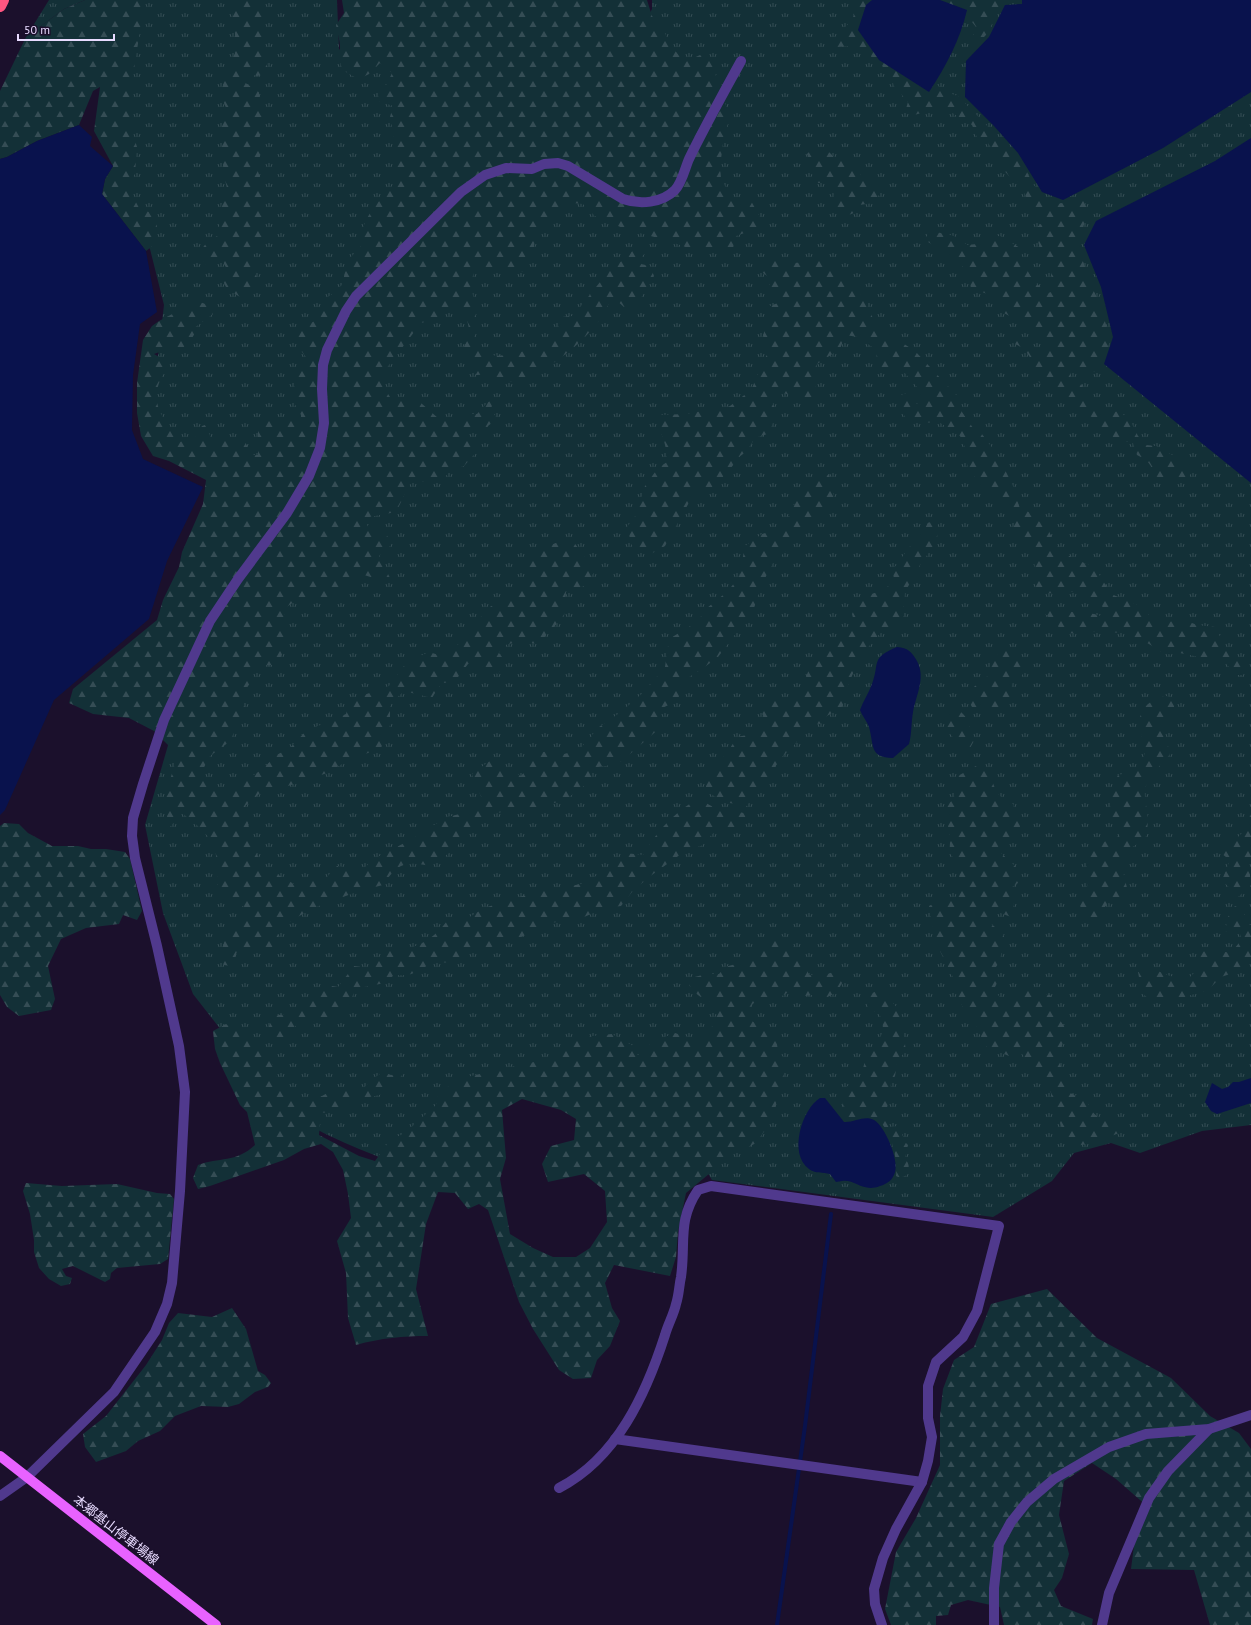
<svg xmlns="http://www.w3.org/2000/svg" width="1251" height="1625" font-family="'PT Sans','Noto Sans JP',sans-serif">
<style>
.grass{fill:url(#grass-tufts)}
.forest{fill:url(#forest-firs);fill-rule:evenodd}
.water{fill:#09124d}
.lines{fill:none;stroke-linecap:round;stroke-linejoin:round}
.stream{stroke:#09124d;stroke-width:4}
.minor{stroke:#50398d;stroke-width:10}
.major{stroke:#e862ff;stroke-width:10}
.highway{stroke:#ff5681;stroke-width:12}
.labels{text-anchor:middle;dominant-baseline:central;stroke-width:3;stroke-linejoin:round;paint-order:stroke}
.street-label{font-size:13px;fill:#e8dbff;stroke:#1b102c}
</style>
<defs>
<pattern id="grass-tufts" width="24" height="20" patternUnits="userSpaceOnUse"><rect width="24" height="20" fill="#133037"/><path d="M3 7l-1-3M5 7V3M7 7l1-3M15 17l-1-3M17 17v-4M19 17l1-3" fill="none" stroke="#354d55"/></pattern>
<pattern id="forest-firs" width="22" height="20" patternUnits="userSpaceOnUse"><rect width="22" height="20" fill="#133037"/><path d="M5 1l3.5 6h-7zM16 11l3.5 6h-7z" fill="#354d55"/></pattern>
</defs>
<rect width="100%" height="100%" fill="#1b102c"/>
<g class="grass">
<path d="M 49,0 L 85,0 L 64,9 L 26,37 Z"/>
<path d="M 138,0 L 337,0 L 339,49 L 347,55 L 640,33 L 652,9 L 652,0 L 1251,0 L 1251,1125 L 1202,1131 L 1140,1153 L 1111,1143 L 1074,1153 L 1052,1181 L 993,1217 L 712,1180 L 639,1062 L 607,1048 L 379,1157 C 344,1143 301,1126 275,1099 L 193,994 L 163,913 L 145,825 L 173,728 L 233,491 L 174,447 L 152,407 L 164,305 L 150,249 L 111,200 Z"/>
</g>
<g class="forest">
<path d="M 85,0 L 141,0 L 143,11 L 133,76 L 130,124 L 137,147 L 135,173 L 129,189 L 139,208 L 149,212 L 157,225 L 155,244 L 146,251 L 102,194 L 105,179 L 113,166 L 94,131 L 100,87 L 93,91 L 79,125 L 37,141 L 7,157 L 0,159 L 0,91 L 26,37 L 64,9 Z"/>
<path d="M 230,0 L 263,0 L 265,18 L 262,33 L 268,58 L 266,74 L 257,76 L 248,74 L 244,82 L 259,92 L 263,124 L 259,138 L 262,151 L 256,166 L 266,194 L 263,237 L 254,247 L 253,265 L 258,282 L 257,291 L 240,297 L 227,289 L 223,281 L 228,271 L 223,262 L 218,259 L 206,265 L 199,253 L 207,242 L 219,235 C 220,218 217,208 228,193 L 224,175 L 222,152 L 222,126 L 227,110 L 221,96 L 224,79 L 235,53 L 235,32 Z"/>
<path d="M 342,0 L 647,0 L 652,16 L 663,29 L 670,45 L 685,62 L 700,55 L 713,61 L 718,87 L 725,103 L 730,118 L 724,135 L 720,167 L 721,178 L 730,196 L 751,201 L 760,217 L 758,228 L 736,236 L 733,248 L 707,247 L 691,249 L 669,241 L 625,229 L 595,216 L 583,204 L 573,203 L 562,213 L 550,215 L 536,233 L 533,253 L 523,258 L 527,265 L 526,272 L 504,269 L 489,272 L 480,268 L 474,273 L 470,283 L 476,308 L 475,345 C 480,348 486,353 492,355 C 506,359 543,345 557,339 L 559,321 L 562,317 L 573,316 L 612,267 L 628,257 L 632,251 L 642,247 L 647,250 L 642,257 L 641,264 L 650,266 L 654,276 L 635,308 L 625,308 L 614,298 C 608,304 606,309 602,316 C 586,342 538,381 506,382 C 500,382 495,376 489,375 C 485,374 480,375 476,375 L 464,346 C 473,334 468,322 463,309 L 446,307 L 436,319 L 421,323 L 382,374 L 383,386 L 390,397 L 407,402 L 421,403 L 439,419 L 465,418 L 469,414 L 477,414 L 488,402 L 497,397 L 499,400 L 492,405 L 491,410 L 496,417 C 486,433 477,428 463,437 L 478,450 L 464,466 L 451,470 L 445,477 L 435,481 L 411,482 L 396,512 L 364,518 L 370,531 L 386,533 L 391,545 L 379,556 L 391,580 L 377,579 L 364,575 L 350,581 L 337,599 L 317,597 L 299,598 L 284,609 C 287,631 289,646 276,665 L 256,666 L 249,685 L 239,693 L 248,715 L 237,727 L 229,742 L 210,756 L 200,775 L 220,793 L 242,783 L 264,768 L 276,755 L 289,749 L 306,731 L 346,714 L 350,700 L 389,686 L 407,662 L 429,652 L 442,656 L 460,643 L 473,629 L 486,609 L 516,593 L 531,575 L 523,563 L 539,550 L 570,537 L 595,571 L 584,586 L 566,592 L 564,616 L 538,644 L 521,641 L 501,646 L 499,653 L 505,661 L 498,674 L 484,669 L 478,662 L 468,664 L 458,677 L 452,682 L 443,683 L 438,688 L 432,698 L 404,691 L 390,704 L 390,725 L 381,748 L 347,761 L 327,773 L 285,787 L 265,789 L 245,806 L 251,839 L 261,865 L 294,884 L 313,879 L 326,878 L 337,866 L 362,870 L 374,859 L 410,840 L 447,817 L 464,813 L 482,799 L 472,774 L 491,760 L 498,769 L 509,769 L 521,776 L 527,769 L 532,753 L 553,751 L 564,754 L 579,750 L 599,727 L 621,712 L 645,691 L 665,667 L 669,639 L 697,622 L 707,608 L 728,591 L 739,577 L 745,546 L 762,534 L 783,528 L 805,483 L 829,474 L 834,497 L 814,521 L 791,538 L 785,552 L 774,561 L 762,584 L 753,611 L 718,657 L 702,669 L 686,679 L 677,701 L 658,710 L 661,727 L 622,761 L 606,766 L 590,768 L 592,780 L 565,800 L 539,807 L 516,808 L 494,814 L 474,828 L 452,851 L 430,866 C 405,860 397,864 383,885 L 359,891 L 311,909 L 273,932 L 278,935 L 278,942 L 271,948 L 248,952 L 239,947 L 231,966 L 224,965 L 220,958 L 226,934 L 229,928 L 238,926 L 248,917 L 245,907 L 218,897 C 218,886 218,853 213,844 C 206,832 193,821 182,813 L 169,828 L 164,798 L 178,755 L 154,731 L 129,718 L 93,714 L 69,703 L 73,689 L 157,620 L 163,600 L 179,567 L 182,552 L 203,504 L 206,480 L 169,461 L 153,456 L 141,436 L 137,413 L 137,383 L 143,340 L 152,326 L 159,321 L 197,301 L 211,306 L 213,314 L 194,328 L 195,333 L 189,343 L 177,352 L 165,350 L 154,354 L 170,363 L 168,371 C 162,374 162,377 159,383 C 150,409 168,422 179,442 L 195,438 L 202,426 L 205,425 L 212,440 L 243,437 L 251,455 L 258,455 L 258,427 L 274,418 L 301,421 L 301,415 L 293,401 L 295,376 L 310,363 L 297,345 L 296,331 L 320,318 L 323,300 L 331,295 L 343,284 C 345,269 346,258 360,249 C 360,219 376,204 395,183 L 395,143 L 390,117 L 393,106 L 379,101 L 378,92 L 387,84 L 392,73 L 380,63 L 369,74 L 359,79 C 339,69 340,69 340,47 C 340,40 337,32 336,25 L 344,13 Z"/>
<path d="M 854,0 L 869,0 L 865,14 L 927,86 L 938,85 L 940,90 L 958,96 L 997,136 L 1027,172 L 1033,184 L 1046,200 L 1056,204 L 1084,200 L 1088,214 L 1077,243 L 1091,285 L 1100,304 L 1109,335 L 1109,344 L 1097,372 L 1082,369 L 1071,371 L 1069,382 L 1081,384 C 1091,400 1098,415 1120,411 L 1132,424 L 1138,436 L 1146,445 L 1156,446 L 1183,461 L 1190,471 L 1190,479 L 1183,480 L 1173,477 L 1169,480 L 1154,476 C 1152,465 1148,460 1137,455 L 1133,443 L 1114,439 L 1107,427 L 1100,427 L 1092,417 L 1078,413 L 1068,406 L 1061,395 L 1035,380 C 1034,363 1030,350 1013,343 L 1012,337 L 1023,337 L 1036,348 L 1044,348 L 1040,337 L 1027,323 L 1019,321 L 1002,312 L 996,301 L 990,295 L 971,288 C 967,269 965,264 946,259 L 942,251 L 925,240 L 929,231 C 944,234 955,233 967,245 L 977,244 L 980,238 L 1000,236 L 1020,248 C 1024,268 1031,281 1048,293 L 1054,291 L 1050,264 L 1041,253 L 1035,229 L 1043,222 L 1041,214 L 1033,211 L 1019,182 L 1009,176 L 999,165 L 995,153 L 988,143 L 979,142 L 972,125 L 946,109 L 937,109 L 914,115 L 905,112 L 908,102 L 894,86 L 890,73 L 867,53 L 852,46 L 837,47 L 832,45 C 836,26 861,26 852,3 Z"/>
<path d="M 922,0 L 1018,0 C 1014,1 1009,2 1006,3 C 989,13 995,41 972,41 L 976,27 L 968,17 Z"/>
<path d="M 814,147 L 824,147 L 833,156 L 849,163 L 866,180 L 874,181 L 880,188 L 879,195 L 873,203 L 859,205 L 856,212 L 844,217 L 840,208 L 832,207 L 834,194 L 828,183 L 818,183 L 811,178 L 814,171 L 807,154 Z"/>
<path d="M 813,255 L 845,273 L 865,300 L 874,321 L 887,336 L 901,342 L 915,351 L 958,397 L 962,412 L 973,428 L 979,430 L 998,456 L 1014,488 L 1020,509 L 1029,512 L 1034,519 L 1047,525 C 1054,550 1070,559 1094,566 L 1111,594 L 1143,607 L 1150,617 L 1168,622 L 1182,619 L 1197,625 L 1215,627 L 1231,657 L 1247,666 L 1243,675 L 1236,675 L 1223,660 C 1206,660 1196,656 1180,653 C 1176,652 1172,655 1168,654 C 1153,652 1149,635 1131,645 L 1124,633 L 1085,631 L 1067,634 L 1042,611 L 1054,606 L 1072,612 L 1090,613 L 1101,616 L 1106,609 C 1096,602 1085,600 1077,592 L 1069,592 L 1062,589 L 1054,594 L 1037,590 C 1033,576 1036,561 1033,546 L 1014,533 L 1014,519 L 1011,511 L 1003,509 L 993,496 L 968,470 L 965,447 L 960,436 L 939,422 L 920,423 L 907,420 C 901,410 898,404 903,393 L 909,394 L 913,404 L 922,403 L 924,395 L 905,373 L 897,369 L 879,367 L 875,349 L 858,337 L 845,335 L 840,349 L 817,364 L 815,380 L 816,395 L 809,403 L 779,391 L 771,399 L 776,411 L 770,433 L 755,438 L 747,451 L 739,457 L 728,472 L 711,488 L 697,488 L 665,546 L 649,555 L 632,546 L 627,527 L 636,515 L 645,486 L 658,468 L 667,462 C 667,448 664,438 657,426 L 659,415 L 686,414 L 702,411 L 715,412 L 730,406 L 751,390 L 768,352 L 768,343 L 763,336 L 768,317 L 767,307 L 778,303 L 775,295 L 766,290 L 773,280 L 763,273 L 765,263 L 776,258 L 793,263 L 808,262 Z"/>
<path d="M 938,520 L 937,541 L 920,565 L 905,592 L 902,631 L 893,631 L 887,627 C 863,648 849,675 843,706 L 827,716 L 821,724 L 809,723 L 800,732 L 796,743 L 782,757 L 767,778 L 758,786 L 747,806 L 724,802 L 706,791 L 706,778 L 729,750 L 737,737 L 752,734 L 764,719 L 762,713 L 771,699 L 778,702 L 798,698 L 808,672 L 831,639 L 856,629 L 852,614 L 857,604 L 871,594 L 885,590 L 894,578 L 892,571 L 911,545 L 923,537 L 927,523 Z"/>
<path d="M 1010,649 L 1015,651 L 1025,666 L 1023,674 L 1013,680 L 1008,707 L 989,711 L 972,707 L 965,694 L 989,675 L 990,666 L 998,653 Z"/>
<path d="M 1166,696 L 1173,698 L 1175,713 L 1164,730 L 1170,754 C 1164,762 1150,775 1148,781 C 1142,792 1146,801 1147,812 C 1149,822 1147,831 1145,840 C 1140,843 1132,846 1129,850 C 1114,869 1132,885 1126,898 C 1125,901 1122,903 1120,905 L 1108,903 L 1101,912 L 1102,920 L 1096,926 L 1084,922 L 1080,905 L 1087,889 L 1088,871 L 1085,860 C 1096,844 1101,842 1120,836 L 1119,830 L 1110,819 L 1111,791 L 1118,775 C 1131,773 1145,764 1145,750 C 1145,745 1142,739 1141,734 C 1136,712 1145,701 1166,696 Z"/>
<path d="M 960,711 L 966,717 L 975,739 L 970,748 L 959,749 L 952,736 L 944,727 L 948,713 Z"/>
<path d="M 976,766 L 989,770 C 995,789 995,796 1013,804 L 1021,825 L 1013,837 L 997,841 L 1000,852 L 1016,867 L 1018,883 L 1009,889 L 1014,904 L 1011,917 L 998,912 L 988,921 L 1004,935 L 1000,961 L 994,970 L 999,979 L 994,989 L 1001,999 L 1014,996 L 1021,991 L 1031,991 L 1050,995 L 1056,1003 L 1056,1015 L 1067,1030 C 1064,1042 1058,1051 1060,1064 C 1063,1075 1069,1078 1070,1093 C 1074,1095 1081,1097 1085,1100 C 1091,1106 1091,1115 1101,1118 C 1114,1122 1116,1117 1123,1131 C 1108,1138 1083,1148 1067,1145 L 1051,1093 L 1044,1079 L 1027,1066 L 1020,1048 L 1009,1056 L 985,1046 L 974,1020 L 963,1008 L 956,993 L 955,981 L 936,943 L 929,906 L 942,899 L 955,899 C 962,882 961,866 949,852 C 952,836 948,823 942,808 L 954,799 L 956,777 Z"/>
<path d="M 691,803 L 706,803 L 722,812 L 735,811 L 748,814 L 734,828 L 719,827 L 701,846 L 688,849 L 649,877 L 632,892 L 621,906 L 605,908 L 584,917 L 551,923 L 539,930 L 499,945 L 471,952 L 461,963 C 452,963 438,961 429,965 C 411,973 416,976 394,975 L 385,983 L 364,987 L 354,993 L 347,1006 L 339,1010 L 329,1022 L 318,1022 L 302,1019 L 282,1041 L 267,1032 L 273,1016 L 297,1012 L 313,995 L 326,985 L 338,987 L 354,966 L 370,968 C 376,960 384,951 394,949 C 398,949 403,950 407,949 C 424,944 437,935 447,921 L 465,920 L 484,908 L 532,893 L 581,884 L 602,873 L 625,853 L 643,855 C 656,833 670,817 691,803 Z"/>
<path d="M 1251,809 L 1251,859 L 1249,865 L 1251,885 L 1238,897 L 1222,880 L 1230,860 L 1222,854 L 1219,845 L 1228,838 L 1237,838 L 1248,827 Z"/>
<path d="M 4,823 L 19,824 L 28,833 L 52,846 L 78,846 L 91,849 L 106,849 L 125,852 L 130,859 L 142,911 L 137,920 L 123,915 L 119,924 L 86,928 L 61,939 L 48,966 L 55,999 L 51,1010 L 19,1016 L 7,1007 L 0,995 L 0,826 Z"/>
<path d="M 1235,906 L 1244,911 L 1244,925 L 1251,925 L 1251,959 L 1233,973 L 1221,977 L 1208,990 L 1171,1001 L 1154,1003 L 1142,993 L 1138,972 L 1158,971 L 1170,976 L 1188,979 L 1199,968 L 1198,952 L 1215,950 L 1231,953 L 1242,939 L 1240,934 L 1225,931 L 1228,917 Z"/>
<path d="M 771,935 L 781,935 L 800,952 L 809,975 L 827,974 L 837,971 L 842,983 L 837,992 L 822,1000 L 813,995 L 804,996 L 790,991 L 774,1001 L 760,999 L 751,1005 L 748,1018 L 762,1028 L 775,1030 L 778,1051 L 784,1058 L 785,1071 L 771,1122 L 756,1143 L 739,1152 L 727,1155 L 715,1169 L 686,1193 L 678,1232 L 676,1257 L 670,1276 L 614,1265 L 605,1283 L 612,1308 L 620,1321 L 610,1346 L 597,1360 L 591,1378 L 573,1379 L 559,1370 L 533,1329 L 519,1302 L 488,1210 L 479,1204 L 468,1209 L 455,1193 L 438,1192 L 426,1224 L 416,1289 L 428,1336 C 403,1336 381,1338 356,1345 L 348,1318 L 346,1273 L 337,1241 L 351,1218 L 348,1194 L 343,1170 L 333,1152 L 321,1144 L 304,1149 L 284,1160 L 210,1186 L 198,1189 L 193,1178 L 198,1165 C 219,1157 236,1163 255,1145 L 247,1112 L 240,1105 L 220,1063 L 215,1049 L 213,1031 L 226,1024 L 263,1047 L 272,1063 L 279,1084 L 290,1098 L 304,1099 L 322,1096 L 333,1090 L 343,1091 L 350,1088 L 364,1088 L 371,1080 L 383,1072 L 391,1075 L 404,1072 C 400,1077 397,1083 393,1087 C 382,1100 356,1095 347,1104 C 345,1106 343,1110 342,1112 C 332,1111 325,1113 315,1113 L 320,1122 L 319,1135 L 359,1156 L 375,1161 L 390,1140 L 405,1133 L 436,1105 L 439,1091 L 471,1076 L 543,1060 L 564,1045 L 592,1036 L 612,1034 L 635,1047 L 637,1056 L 652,1042 L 675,1033 L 700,1041 L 711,1029 L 720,1006 C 705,998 700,1000 689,985 L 691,978 L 706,974 L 719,974 L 725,967 L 750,960 L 756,949 ZM 522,1099 L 561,1110 L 576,1119 L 574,1140 L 551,1146 L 542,1164 L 548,1182 L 584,1174 L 605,1191 L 607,1222 L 590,1248 L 576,1257 L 553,1257 L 533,1248 L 510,1234 L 500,1179 L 506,1158 L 502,1110 Z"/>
<path d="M 878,990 L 883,992 L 901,1012 L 906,1052 L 898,1058 L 895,1076 L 891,1082 L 890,1099 L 885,1113 L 889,1127 L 899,1126 L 905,1142 L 908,1145 L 905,1158 C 909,1164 910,1167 907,1175 L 900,1178 L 896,1176 C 898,1159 891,1123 872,1117 C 864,1115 856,1120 848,1117 C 846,1112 843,1106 842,1101 C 841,1091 851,1079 861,1079 C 863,1071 864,1059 869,1052 C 880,1037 888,1034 879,1013 L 868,1009 L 867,996 Z"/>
<path d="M 26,1183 L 62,1186 L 117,1184 L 157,1193 L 170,1194 L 174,1199 L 168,1259 L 160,1264 L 117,1268 L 111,1273 L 110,1279 L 105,1282 L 73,1266 L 62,1269 L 66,1276 L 72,1278 L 70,1284 L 61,1286 L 49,1279 L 39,1268 L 34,1252 L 34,1240 L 30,1214 L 23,1191 Z"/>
<path d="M 1047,1289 L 1097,1338 L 1171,1378 L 1210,1416 L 1239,1433 L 1251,1449 L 1251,1625 L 1210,1625 L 1194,1570 L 1131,1569 L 1134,1546 L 1148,1507 L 1116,1479 L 1092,1463 L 1064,1481 L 1059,1515 L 1069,1554 L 1062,1578 L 1054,1590 L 1061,1606 L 1093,1619 L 1092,1625 L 1004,1625 L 1000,1607 L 968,1600 L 951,1605 L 948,1615 L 936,1616 L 936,1625 L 891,1625 L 885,1609 L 896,1552 L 916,1518 L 940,1465 L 940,1416 L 943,1389 L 954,1360 L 974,1347 L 991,1304 Z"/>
<path d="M 232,1308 L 246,1329 L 258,1371 L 265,1375 L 271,1383 L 268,1387 L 255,1392 L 239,1404 L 228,1407 L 201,1406 L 175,1416 L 160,1431 L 138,1441 L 126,1451 L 96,1462 L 85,1447 L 83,1434 L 106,1416 L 146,1365 L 162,1340 L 169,1323 L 178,1313 L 212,1317 Z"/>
</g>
<g class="water">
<path d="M 872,0 L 940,0 L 967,10 C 960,40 946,66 929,92 L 879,60 L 858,30 L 866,5 Z"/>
<path d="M 1022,0 L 1251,0 L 1251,92 L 1163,148 L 1063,200 L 1042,192 L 1018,153 L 994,126 L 965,97 L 966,61 L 989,37 L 1005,5 L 1022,4 Z"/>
<path d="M 79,125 L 92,137 L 90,146 L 113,166 L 105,179 L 102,194 L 146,251 L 157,312 L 140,324 L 133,375 L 132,430 L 143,459 L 203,487 L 167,561 L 149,619 L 54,700 L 5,810 L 0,815 L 0,159 L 7,157 L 37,141 Z"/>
<path d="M 1251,138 L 1251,483 L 1104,364 L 1113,337 L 1101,287 L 1084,245 L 1096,221 L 1215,161 Z"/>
<path d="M 897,647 C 908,648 911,651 917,661 C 926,678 916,695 913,712 C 911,723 912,733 909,744 L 893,758 C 869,758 874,744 869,727 C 867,721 862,716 860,710 C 863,701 869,693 872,684 C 880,663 870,658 897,647 Z"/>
<path d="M 1251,1078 L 1251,1103 L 1217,1114 L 1211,1111 L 1205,1102 L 1212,1083 L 1222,1089 L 1228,1087 L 1233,1082 L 1239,1082 Z"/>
<path d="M 820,1098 L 825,1098 L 844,1122 C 854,1123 864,1115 874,1120 C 885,1126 899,1160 895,1172 C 893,1180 887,1184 880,1186 C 863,1193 855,1179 842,1181 C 840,1181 838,1182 836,1182 L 830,1174 C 823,1172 815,1174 809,1169 C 788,1154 802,1109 820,1098 Z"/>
</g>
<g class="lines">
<path class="stream" d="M 777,1625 L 805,1426 L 831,1214"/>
<g class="minor">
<path d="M 615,1439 L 922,1482"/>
<path d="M 559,1488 C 617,1458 646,1394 665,1335 C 668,1324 674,1314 676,1304 C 679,1295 679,1286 681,1277 C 686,1242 677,1221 698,1190 L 711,1186 L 999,1226 L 977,1311 L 963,1337 L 936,1362 L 928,1386 L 928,1418 L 932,1437 L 928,1461 L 922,1482 L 896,1529 L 883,1558 L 874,1589 L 875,1604 L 882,1625"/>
<path d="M 0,1496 L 27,1477 L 114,1392 L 155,1332 L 167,1304 L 172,1283 L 180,1191 L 185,1092 L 179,1046 L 157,946 L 135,858 L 132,836 L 133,818 L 143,784 L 164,720 L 210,621 L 238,579 L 287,513 L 309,476 L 320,448 L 324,423 L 322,389 L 323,365 L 327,350 L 346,311 L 356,296 L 461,192 L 485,175 L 506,168 L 532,169 L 544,164 L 558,163 L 568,166 L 623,199 C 640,205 662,203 675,190 C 682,183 685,168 689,159 C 705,126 723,94 741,61"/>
<path d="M 994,1625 L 994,1588 L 999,1544 L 1011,1522 L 1027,1502 L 1054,1479 L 1109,1447 L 1146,1434 L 1209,1429 L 1251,1415"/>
<path d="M 1102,1625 L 1109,1593 L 1149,1498 L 1168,1471 L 1209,1429"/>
</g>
<path class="major" d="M 0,1456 L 216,1625"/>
<path class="highway" d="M 0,6 L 3,0"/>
</g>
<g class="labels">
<g class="street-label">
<text transform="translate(116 1530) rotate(38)">本郷基山停車場線</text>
</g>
</g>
<path d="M18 34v6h96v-6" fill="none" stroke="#e8dbff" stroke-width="2"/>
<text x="24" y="34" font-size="12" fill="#e8dbff" stroke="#1b102c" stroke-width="3" paint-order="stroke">50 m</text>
</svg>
